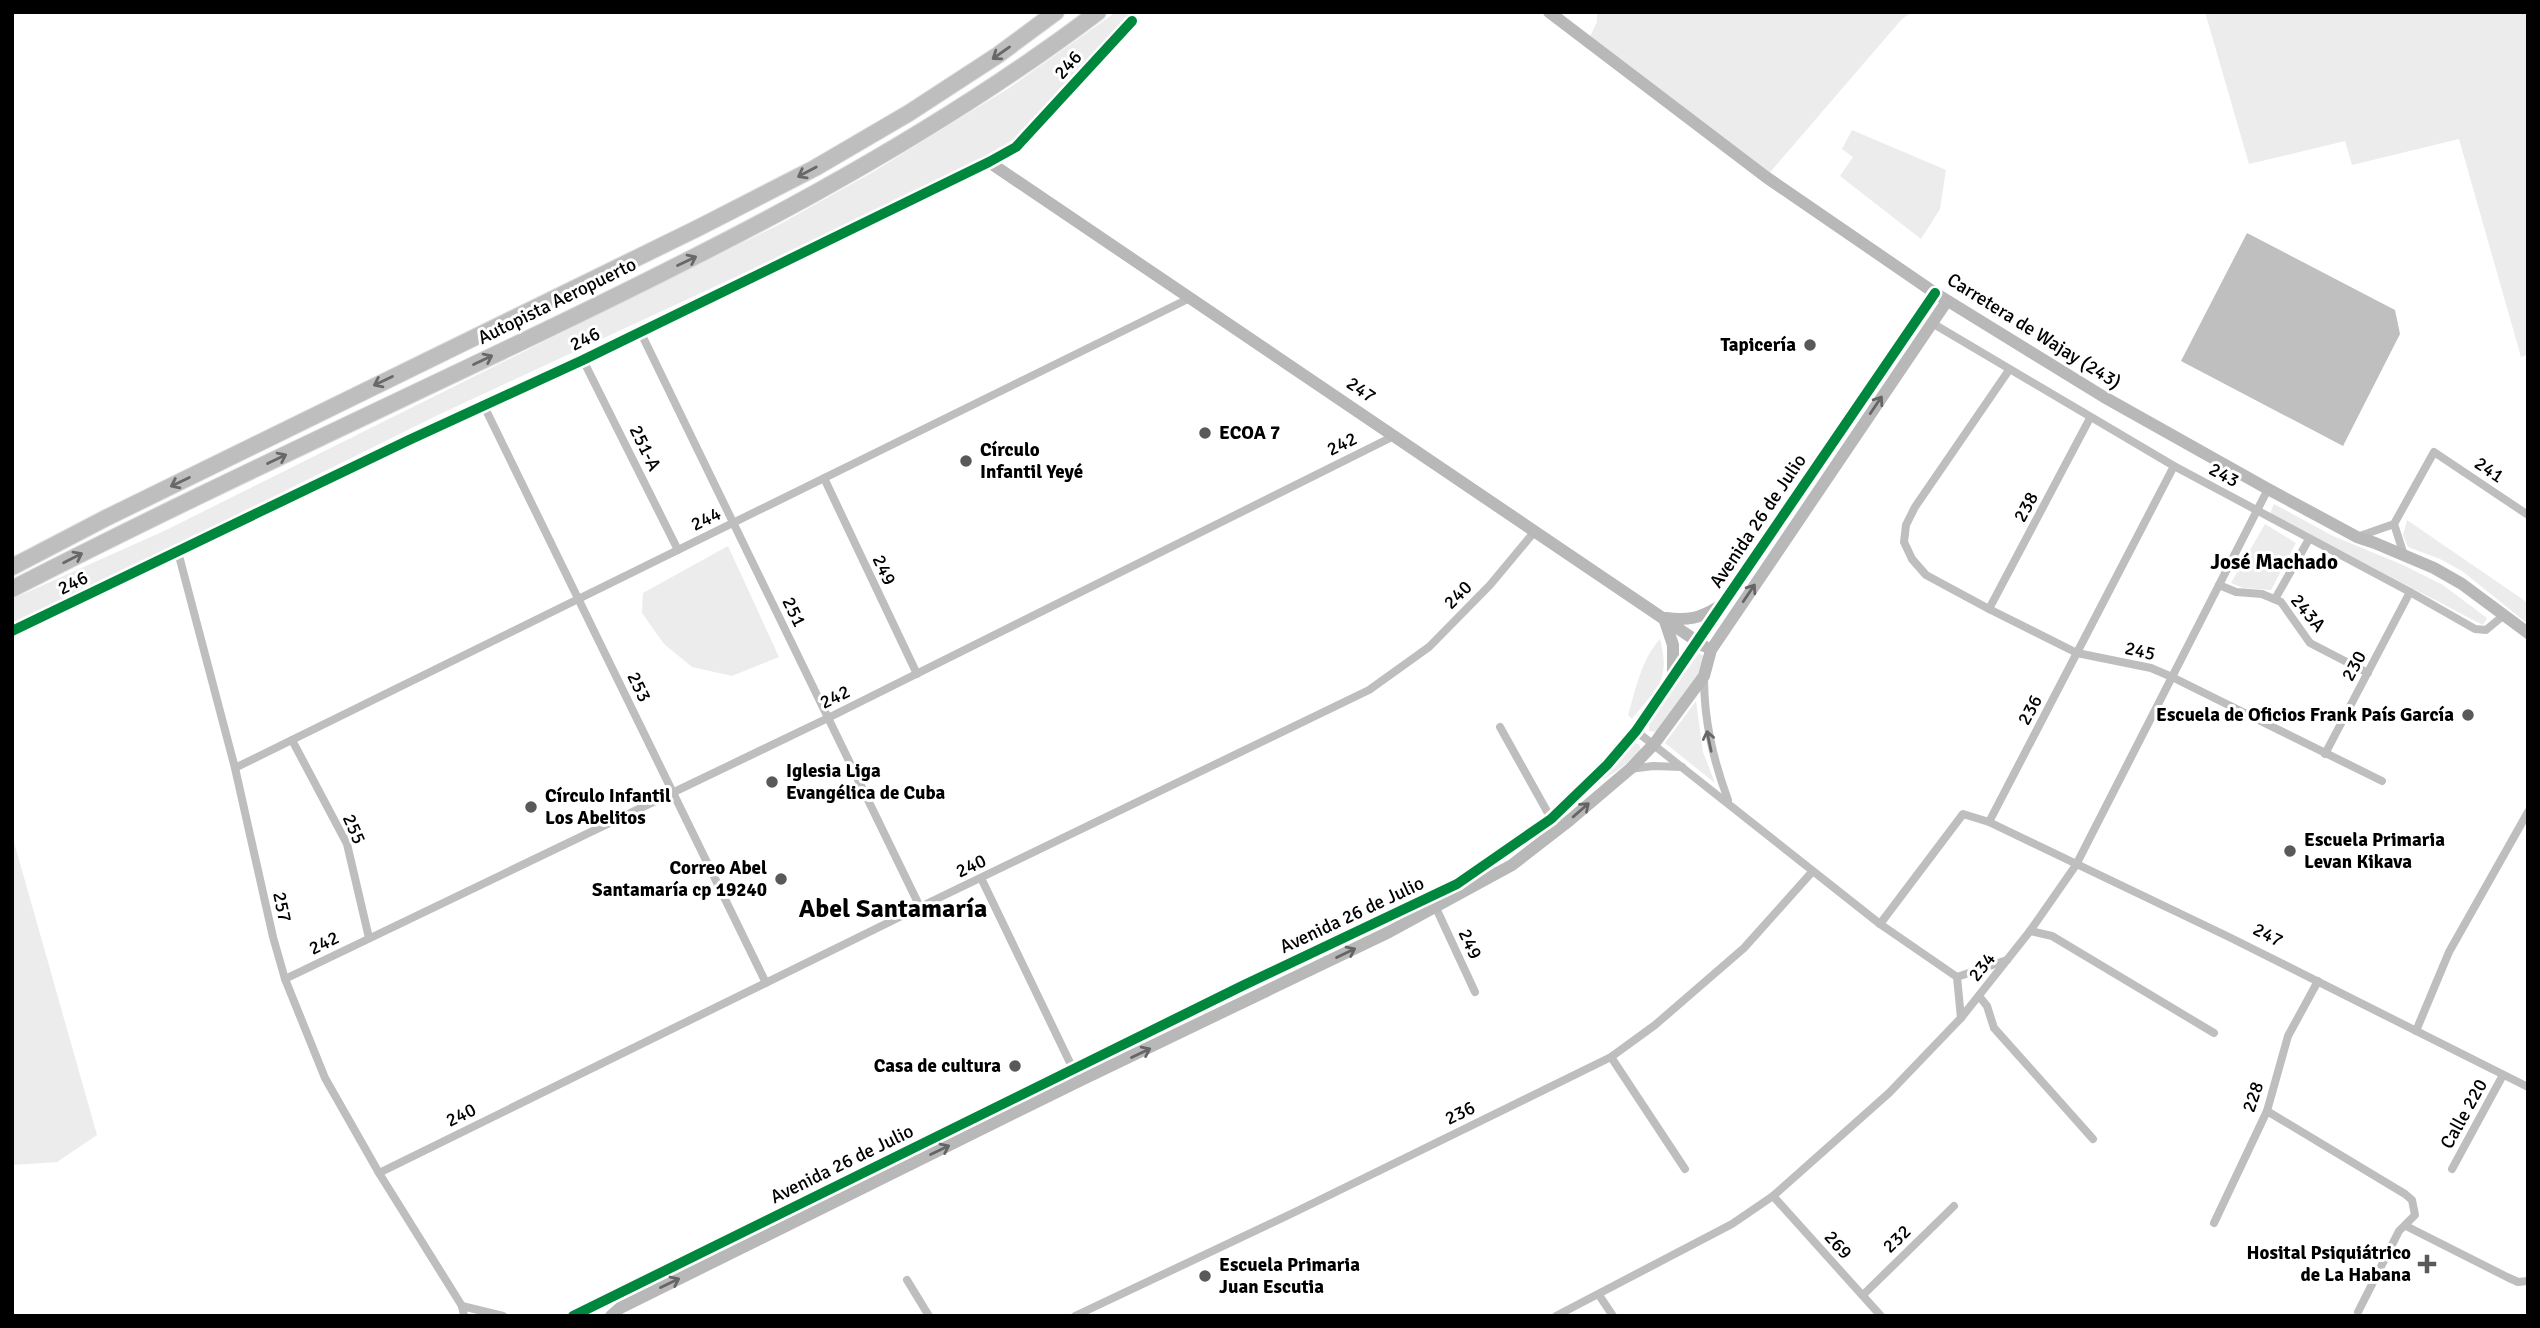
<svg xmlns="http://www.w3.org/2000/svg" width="2540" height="1328" font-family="Signika,sans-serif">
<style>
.green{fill:#ececec}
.water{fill:#bfbfbf}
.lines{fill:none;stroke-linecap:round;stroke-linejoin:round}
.highway-casing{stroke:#dbdbdb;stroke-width:18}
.street{stroke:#bebebe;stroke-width:8}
.secondary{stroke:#b8b8b8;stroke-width:12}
.highway{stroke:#bebebe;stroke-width:16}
.cycleway-casing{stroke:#fff;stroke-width:15}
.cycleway{stroke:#00873e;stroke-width:10}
.oneway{stroke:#686868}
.oneway2{stroke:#656565}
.poi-dot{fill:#595959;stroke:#fff;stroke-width:2.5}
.labels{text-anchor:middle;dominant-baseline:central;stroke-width:6;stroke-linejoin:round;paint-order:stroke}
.street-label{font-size:19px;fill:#000;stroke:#fff}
.poi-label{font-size:19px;font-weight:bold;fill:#000;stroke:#fff;text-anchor:start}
.neighbourhood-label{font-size:21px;font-weight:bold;fill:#000;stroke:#fff}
.district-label{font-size:26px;font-weight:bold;fill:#000;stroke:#fff}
</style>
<rect width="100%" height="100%" fill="#fff"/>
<g class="green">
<path d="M 1116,12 L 1134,12 L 1014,139 L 992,154 L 815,240 L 438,415 L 12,626 L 12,599 L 164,531 L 782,223 L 873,172 L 1009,88 Z"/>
<path d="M 1597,12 L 1912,12 L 1902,19 L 1766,177 L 1588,41 L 1597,22 Z"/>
<path d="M 2205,12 L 2528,12 L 2528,355 L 2521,357 L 2459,139 L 2352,165 L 2345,141 L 2249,164 Z"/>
<path d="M 1852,130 L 1946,170 L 1940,209 L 1921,239 L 1840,176 L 1853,157 L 1842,149 Z"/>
<path d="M 2274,504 L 2333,536 L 2403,565 L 2443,585 L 2487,618 L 2483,625 L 2270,514 Z"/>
<path d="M 2407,520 L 2528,603 L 2528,624 L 2462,571 L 2440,559 L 2408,547 L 2403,535 Z"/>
<path d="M 2265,524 L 2296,543 L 2271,590 L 2243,588 L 2231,583 Z"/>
<path d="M 728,546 L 779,657 L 732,676 L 692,667 L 664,644 L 642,613 L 643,593 Z"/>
<path d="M 1660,639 C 1671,682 1657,687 1632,719 L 1628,715 C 1636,689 1641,660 1660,639 Z"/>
<path d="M 1699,653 L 1705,657 L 1696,680 L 1657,732 L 1649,731 L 1649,723 Z"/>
<path d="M 1696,701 L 1703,752 L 1715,783 L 1665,743 Z"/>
<path d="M 1633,743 L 1639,744 L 1641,750 L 1621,768 L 1598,783 Z"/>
<path d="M 12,835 L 97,1135 L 57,1162 L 12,1165 Z"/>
</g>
<path class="water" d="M 2247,233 L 2395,310 L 2400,334 L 2343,446 L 2181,361 Z"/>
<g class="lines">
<defs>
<g id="highway">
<path d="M 12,567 L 106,518 L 698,228 L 815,168 L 909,113 L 998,55 L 1056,12"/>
<path d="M 12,589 C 177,504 346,426 513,346 C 716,249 918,148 1098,12"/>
</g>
</defs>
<use href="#highway" class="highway-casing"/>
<g class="street">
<path d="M 1932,323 L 2174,466 L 2410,592 L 2475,629 L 2486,630 L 2504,615"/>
<path d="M 640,331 L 920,907"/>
<path d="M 583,360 L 678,550"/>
<path d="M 2009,370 L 1915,507 L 1906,525 L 1904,542 L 1912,559 L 1926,575 L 1989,609 L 2077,653 L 2151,668 L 2172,677 L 2382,781"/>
<path d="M 483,404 L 766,983"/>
<path d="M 824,478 L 917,674"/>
<path d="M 2357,537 L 2394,524"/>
<path d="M 178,552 L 235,768 L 273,937 L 285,979 L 325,1078 L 379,1173 L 462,1306 L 464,1316"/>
<path d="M 2404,555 L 2394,524 L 2434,452 L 2528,515"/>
<path d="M 2219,585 L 2236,592 L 2262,594 L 2281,602 L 2310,643 L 2368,673"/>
<path d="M 2275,599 L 2309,539"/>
<path d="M 1989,609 L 2090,418"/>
<path d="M 1704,677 C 1704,721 1713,759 1728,800"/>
<path d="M 1500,727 L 1553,822"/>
<path d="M 1636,731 L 1880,924 L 1957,977 L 1961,1018"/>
<path d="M 292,740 L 347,844 L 369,938"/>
<path d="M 2325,754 L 2410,592"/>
<path d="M 235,768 L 1190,298"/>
<path d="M 1630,769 L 1653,766 L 1682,767"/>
<path d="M 1989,822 L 2174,466"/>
<path d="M 981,878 L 1074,1071"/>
<path d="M 1436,908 L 1475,992"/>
<path d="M 1880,924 L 1963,814 L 1989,822 L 2229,937 L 2528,1087"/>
<path d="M 2030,931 L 2052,936 L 2214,1033"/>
<path d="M 1957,977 L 2007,960"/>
<path d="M 285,979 L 828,718 L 1394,436"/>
<path d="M 1979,996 L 1987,1006 L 1994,1028 L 2093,1139"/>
<path d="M 2416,1031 L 2449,952 L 2528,812"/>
<path d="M 1611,1057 L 1685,1169"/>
<path d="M 2267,1111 L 2405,1194 L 2412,1200 L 2415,1215 L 2399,1231 L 2358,1312"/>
<path d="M 2452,1169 L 2503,1075"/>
<path d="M 379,1173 L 920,907 L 1369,690 L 1429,647 L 1490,585 L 1535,531"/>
<path d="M 1773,1196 L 1881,1316"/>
<path d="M 2214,1223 L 2267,1111 L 2288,1036 L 2318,981"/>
<path d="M 2406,1226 L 2507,1277 L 2518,1282 L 2528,1281"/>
<path d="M 907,1280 L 929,1316"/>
<path d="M 1599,1295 L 1613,1316"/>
<path d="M 1863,1295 L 1954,1206"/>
<path d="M 462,1306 L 503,1316"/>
<path d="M 1075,1316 L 1295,1212 L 1611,1057 L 1655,1025 L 1744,948 L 1812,872"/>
<path d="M 1556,1316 L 1732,1224 L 1773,1196 L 1889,1093 L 1961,1018 L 2030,931 L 2076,865 L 2268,489"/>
</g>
<g class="secondary">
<path d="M 1549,12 L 1766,177 L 1935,293 L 2104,397 L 2268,489 L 2357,537 L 2375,543 L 2434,568 L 2462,584 L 2528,633"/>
<path d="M 989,162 L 1704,646"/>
<path d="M 1664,618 L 1673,645 L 1673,675"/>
<path d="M 1666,618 C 1688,621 1700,618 1718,607"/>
<path d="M 12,631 L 409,440 L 583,360 L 989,162 L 1016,147 L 1132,21"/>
<path d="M 573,1316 L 1242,986 L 1457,884 L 1551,819 L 1607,765 L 1636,731 L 1935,293"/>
<path d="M 611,1316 L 620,1308 L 1079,1081 L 1389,932 L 1512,865 L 1570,820 L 1630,769 L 1654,744 L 1704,676 L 1711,650 L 1947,301"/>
</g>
<use href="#highway" class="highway"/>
<defs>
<g id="cycleway">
<path d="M 12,631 L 409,440 L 583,360 L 989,162 L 1016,147 L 1132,21"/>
<path d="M 573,1316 L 1242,986 L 1457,884 L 1551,819 L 1607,765 L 1636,731 L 1935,293"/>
</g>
</defs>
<use href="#cycleway" class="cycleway-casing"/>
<use href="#cycleway" class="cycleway"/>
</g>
<defs><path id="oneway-shaft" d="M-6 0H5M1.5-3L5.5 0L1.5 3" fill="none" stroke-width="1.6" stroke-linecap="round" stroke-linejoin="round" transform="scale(1.75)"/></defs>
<g class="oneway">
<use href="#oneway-shaft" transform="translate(1001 53) rotate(145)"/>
<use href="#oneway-shaft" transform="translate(807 172) rotate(152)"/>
<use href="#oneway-shaft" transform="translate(687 261) rotate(-26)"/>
<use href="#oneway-shaft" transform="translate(483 360) rotate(-26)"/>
<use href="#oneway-shaft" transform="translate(383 381) rotate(154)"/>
<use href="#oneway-shaft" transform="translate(277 459) rotate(-26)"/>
<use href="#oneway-shaft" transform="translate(180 482) rotate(154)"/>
<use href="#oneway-shaft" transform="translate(73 558) rotate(-27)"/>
<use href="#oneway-shaft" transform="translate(1709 741) rotate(-102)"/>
</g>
<g class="oneway2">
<use href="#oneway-shaft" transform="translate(1876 405) rotate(-56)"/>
<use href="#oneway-shaft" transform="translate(1749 593) rotate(-56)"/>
<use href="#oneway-shaft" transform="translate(1581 810) rotate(-41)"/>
<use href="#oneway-shaft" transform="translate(1346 953) rotate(-26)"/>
<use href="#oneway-shaft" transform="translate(1141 1053) rotate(-25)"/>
<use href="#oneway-shaft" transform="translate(940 1150) rotate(-26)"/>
<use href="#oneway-shaft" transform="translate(670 1283) rotate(-26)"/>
</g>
<g class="poi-dot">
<circle cx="1810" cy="345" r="7"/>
<circle cx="1205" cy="433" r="7"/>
<circle cx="966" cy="461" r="7"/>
<circle cx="2468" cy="715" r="7"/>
<circle cx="772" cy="782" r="7"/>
<circle cx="531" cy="807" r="7"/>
<circle cx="2290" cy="851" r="7"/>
<circle cx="781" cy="879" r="7"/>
<circle cx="1015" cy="1066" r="7"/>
<path d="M2423.5 1253.5h7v7h7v7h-7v7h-7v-7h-7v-7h7z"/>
<circle cx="1205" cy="1276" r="7"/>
</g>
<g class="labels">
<g class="street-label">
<text transform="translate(1068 65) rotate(-48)">246</text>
<text transform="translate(557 301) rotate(-26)">Autopista Aeropuerto</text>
<text transform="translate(2034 331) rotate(32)">Carretera de Wajay (243)</text>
<text transform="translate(585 339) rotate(-26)">246</text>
<text transform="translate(1361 390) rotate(34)">247</text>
<text transform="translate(1342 444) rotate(-26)">242</text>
<text transform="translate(645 448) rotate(64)">251-A</text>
<text transform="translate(2489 470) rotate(34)">241</text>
<text transform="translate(2224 475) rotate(28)">243</text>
<text transform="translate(2026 507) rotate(-62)">238</text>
<text transform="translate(706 519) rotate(-26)">244</text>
<text transform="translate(1758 521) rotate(-56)">Avenida 26 de Julio</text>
<text transform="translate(884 570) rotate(65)">249</text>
<text transform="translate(73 583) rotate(-26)">246</text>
<text transform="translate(1458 595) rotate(-45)">240</text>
<text transform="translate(794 612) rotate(64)">251</text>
<text transform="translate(2308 613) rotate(50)">243A</text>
<text transform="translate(2140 651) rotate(13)">245</text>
<text transform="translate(2354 666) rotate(-62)">230</text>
<text transform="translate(639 687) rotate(64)">253</text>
<text transform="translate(835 697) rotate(-26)">242</text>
<text transform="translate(2030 710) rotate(-62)">236</text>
<text transform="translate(354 829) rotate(66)">255</text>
<text transform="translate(971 866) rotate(-25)">240</text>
<text transform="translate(282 907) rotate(78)">257</text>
<text transform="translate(1352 915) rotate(-25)">Avenida 26 de Julio</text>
<text transform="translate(2268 935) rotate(27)">247</text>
<text transform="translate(324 943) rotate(-26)">242</text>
<text transform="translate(1470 944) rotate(65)">249</text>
<text transform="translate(1982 967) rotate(-52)">234</text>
<text transform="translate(2253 1097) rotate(-71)">228</text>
<text transform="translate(1460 1113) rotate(-26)">236</text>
<text transform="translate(2464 1114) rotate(-61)">Calle 220</text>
<text transform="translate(461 1115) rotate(-26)">240</text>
<text transform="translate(842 1164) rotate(-26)">Avenida 26 de Julio</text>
<text transform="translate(1897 1239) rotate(-44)">232</text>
<text transform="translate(1838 1245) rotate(48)">269</text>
</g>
<g class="poi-label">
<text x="1796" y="345" text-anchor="end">Tapicería</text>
<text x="1219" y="433">ECOA 7</text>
<text x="980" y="450">Círculo<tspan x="980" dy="22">Infantil Yeyé</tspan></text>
<text x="2454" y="715" text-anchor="end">Escuela de Oficios Frank País García</text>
<text x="786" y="771">Iglesia Liga<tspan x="786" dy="22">Evangélica de Cuba</tspan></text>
<text x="545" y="796">Círculo Infantil<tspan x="545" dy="22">Los Abelitos</tspan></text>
<text x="2304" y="840">Escuela Primaria<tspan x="2304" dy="22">Levan Kikava</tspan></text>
<text x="767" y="868" text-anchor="end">Correo Abel<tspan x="767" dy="22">Santamaría cp 19240</tspan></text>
<text x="1001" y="1066" text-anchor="end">Casa de cultura</text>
<text x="2411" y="1253" text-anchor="end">Hosital Psiquiátrico<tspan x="2411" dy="22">de La Habana</tspan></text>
<text x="1219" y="1265">Escuela Primaria<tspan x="1219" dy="22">Juan Escutia</tspan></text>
</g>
<g class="neighbourhood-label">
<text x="2274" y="562">José Machado</text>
</g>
<g class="district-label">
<text x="893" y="909">Abel Santamaría</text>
</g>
</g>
<rect width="2540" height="1328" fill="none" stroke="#000000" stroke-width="28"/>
</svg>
